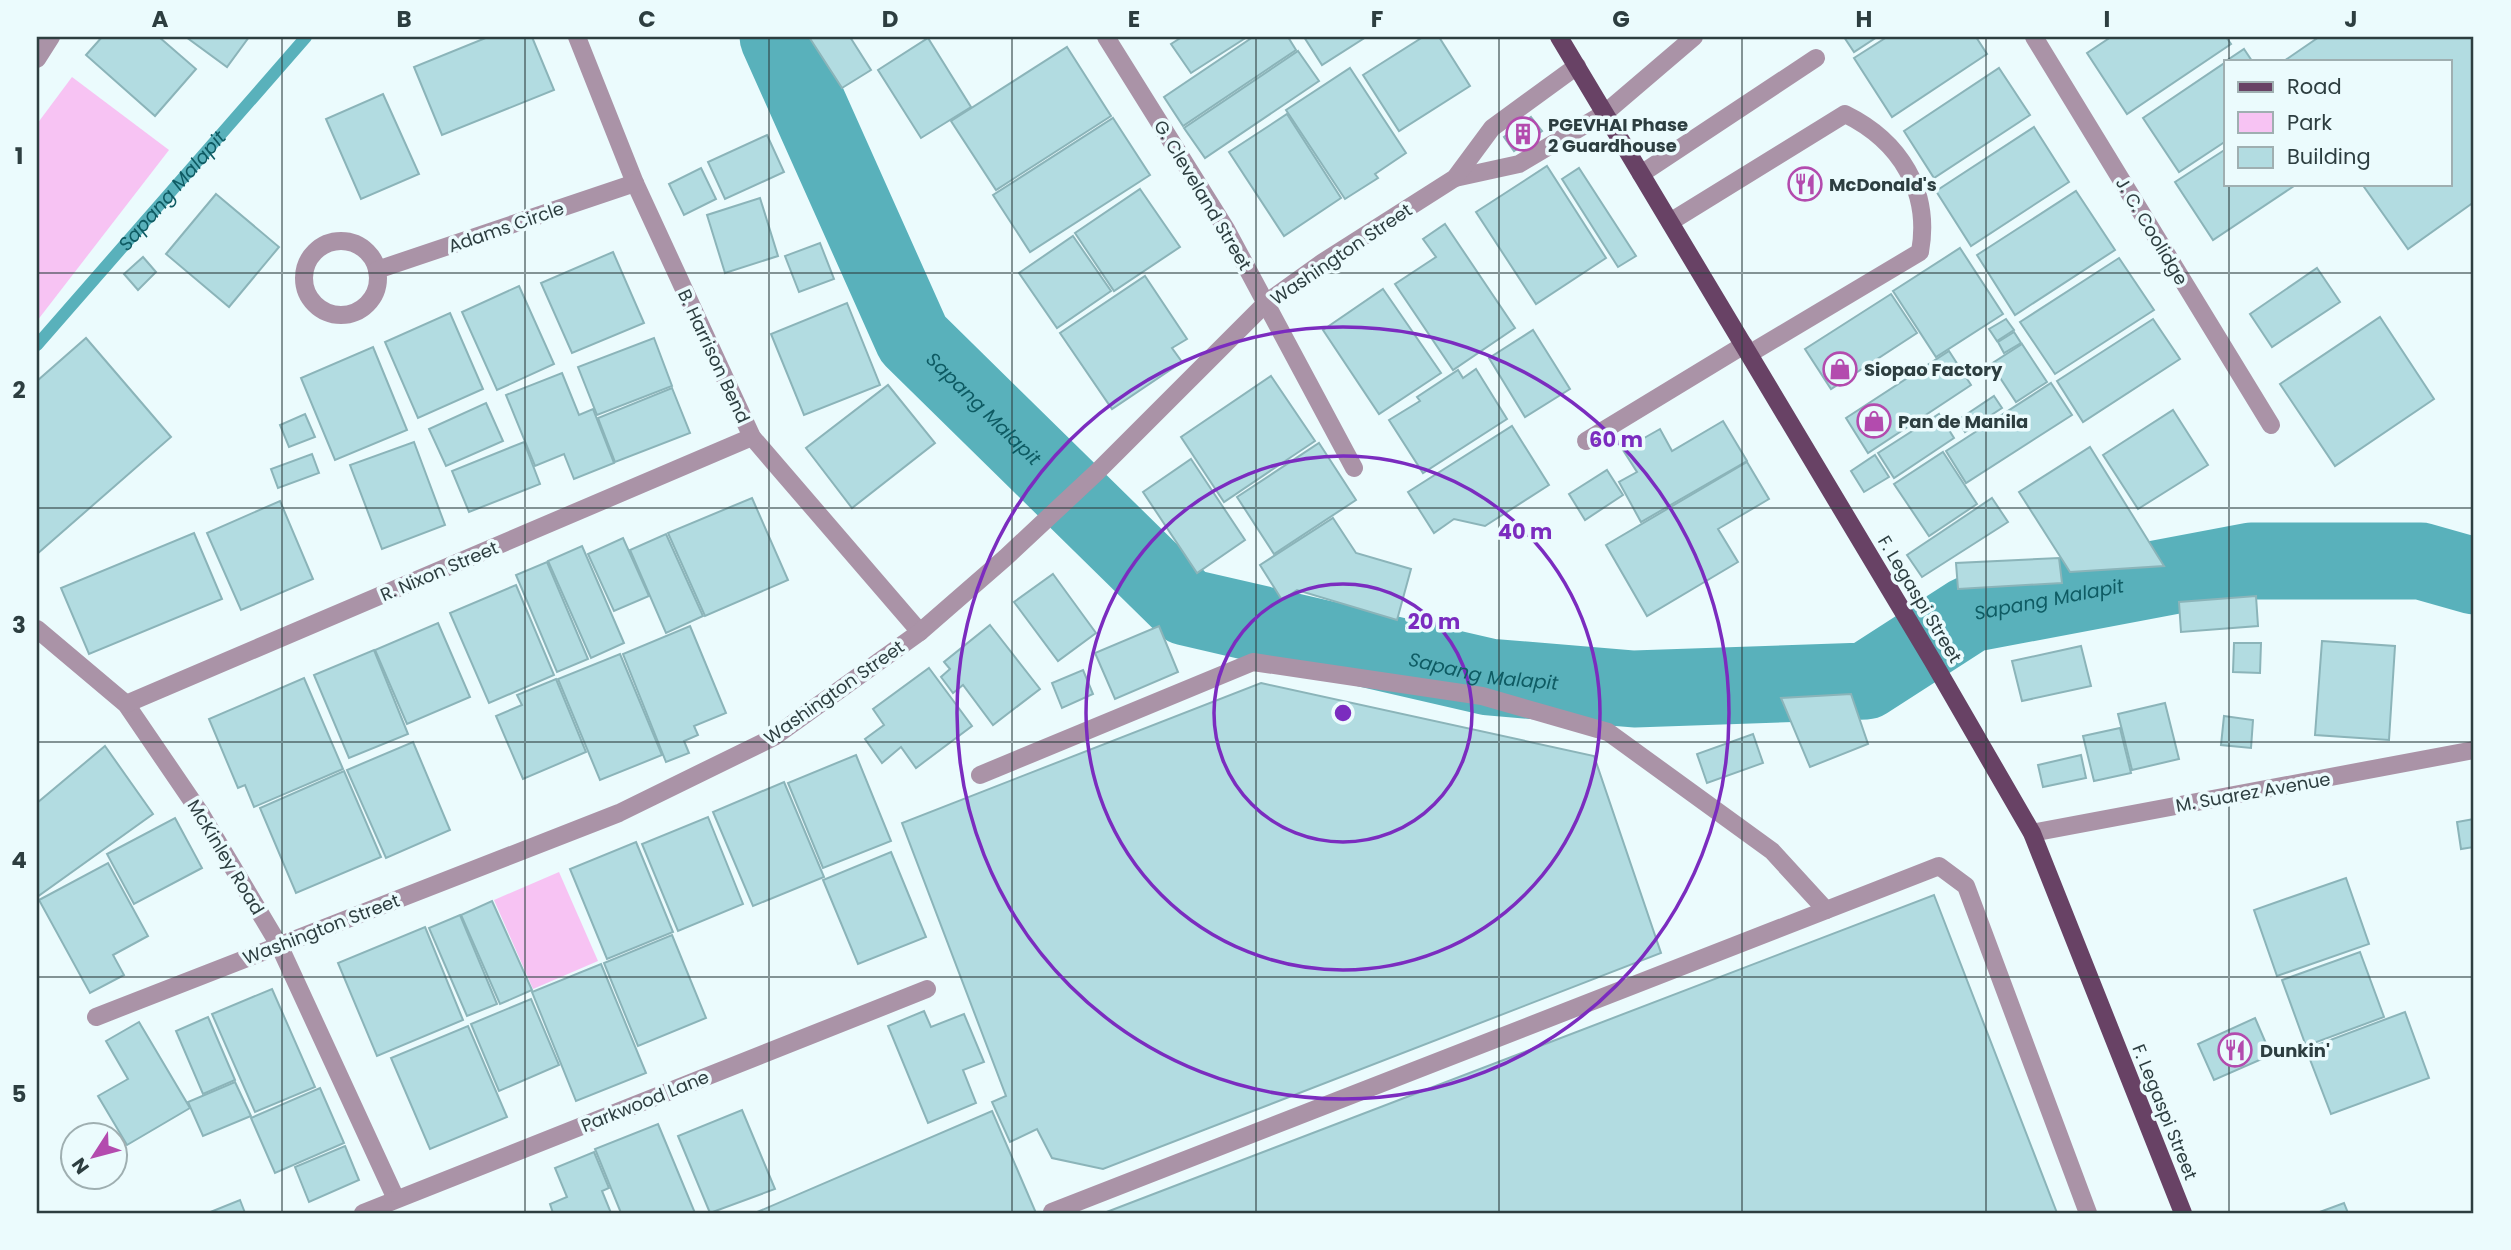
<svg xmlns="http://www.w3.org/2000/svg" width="2511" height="1250" font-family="Poppins,sans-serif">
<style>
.green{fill:#f7c3f3}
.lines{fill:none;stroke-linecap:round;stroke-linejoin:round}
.stream{stroke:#59b1bb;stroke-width:12}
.river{stroke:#59b1bb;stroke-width:77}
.building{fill:#b2dce1;stroke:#8bb4b9;stroke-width:2}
.minor{stroke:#aa93a7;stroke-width:18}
.major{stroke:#684265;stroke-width:18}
.grid{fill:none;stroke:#2d3e40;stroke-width:2;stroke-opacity:0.55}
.ring{fill:none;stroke:#7b2cbf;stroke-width:3.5}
.labels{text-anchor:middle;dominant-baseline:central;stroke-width:7;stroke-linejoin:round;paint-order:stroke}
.poi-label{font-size:18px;font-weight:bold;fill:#2d3e40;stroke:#ebfbfd;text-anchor:start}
.street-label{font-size:18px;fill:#2d3e40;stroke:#ebfbfd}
.water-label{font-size:19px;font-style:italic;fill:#0e5b63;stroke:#ebfbfd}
.centre{fill:#7b2cbf;stroke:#ebfbfd;stroke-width:3.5}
.ring-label{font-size:21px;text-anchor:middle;font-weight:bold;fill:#7b2cbf;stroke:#ebfbfd;stroke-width:7;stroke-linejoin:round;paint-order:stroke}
.neatline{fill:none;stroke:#2d3e40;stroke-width:2.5}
.grid-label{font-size:23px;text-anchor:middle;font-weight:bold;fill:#2d3e40}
</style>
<rect width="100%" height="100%" fill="#ebfbfd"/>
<g class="green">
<path d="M 72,77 L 169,150 L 37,321 L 37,124 Z"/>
<path d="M 559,872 L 598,961 L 533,989 L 494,900 Z"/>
</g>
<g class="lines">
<path class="stream" id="s1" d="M 37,345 L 306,37"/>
<path class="river" id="s2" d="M 778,37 L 913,339 L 1186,607 L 1489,677 L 1634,689 L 1866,681 L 1970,614 L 2251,561 L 2421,561 L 2474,576"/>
</g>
<g class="building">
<path d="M 102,37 L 159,37 L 196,69 L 155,116 L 86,55 Z"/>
<path d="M 186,37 L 249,37 L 227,67 Z"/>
<path d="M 488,37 L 532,37 L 554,90 L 442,135 L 414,67 Z"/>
<path d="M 809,37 L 850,37 L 871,70 L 842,88 Z"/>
<path d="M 1182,37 L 1247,37 L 1191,73 L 1171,44 Z"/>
<path d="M 1253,37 L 1288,37 L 1296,50 L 1183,126 L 1164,97 Z"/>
<path d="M 1304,37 L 1366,37 L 1322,65 Z"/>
<path d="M 1423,37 L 1439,37 L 1470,86 L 1399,131 L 1363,75 Z"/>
<path d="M 1844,37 L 1877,37 L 1854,52 Z"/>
<path d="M 1887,37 L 1976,37 L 1987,54 L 1892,117 L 1854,58 Z"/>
<path d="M 2111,37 L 2226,37 L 2231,44 L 2127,114 L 2087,53 Z"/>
<path d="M 2319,37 L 2474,37 L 2474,202 L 2408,249 L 2362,184 L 2450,184 L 2450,61 L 2284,61 Z"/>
<path d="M 928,38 L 971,107 L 921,138 L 878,70 Z"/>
<path d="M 1067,47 L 1111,116 L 996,190 L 951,121 Z"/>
<path d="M 2244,49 L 2252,61 L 2226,61 Z"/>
<path d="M 1298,51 L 1319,81 L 1205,158 L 1184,128 Z"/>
<path d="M 2226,62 L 2226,141 L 2179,172 L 2143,118 Z"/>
<path d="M 1350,68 L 1406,153 L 1375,174 L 1378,178 L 1345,199 L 1286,110 Z"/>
<path d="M 1999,68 L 2030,115 L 1934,178 L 1904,131 Z"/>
<path d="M 383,94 L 419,174 L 361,199 L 326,119 Z"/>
<path d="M 1287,114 L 1341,198 L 1284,236 L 1229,152 Z"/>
<path d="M 1531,117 L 1542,131 L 1514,151 L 1504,137 Z"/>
<path d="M 1113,118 L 1150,175 L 1030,252 L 993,195 Z"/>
<path d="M 2034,127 L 2069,182 L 1971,246 L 1936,191 Z"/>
<path d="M 767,135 L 784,172 L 725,199 L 708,162 Z"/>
<path d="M 2226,149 L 2226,184 L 2297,184 L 2213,240 L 2175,182 Z"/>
<path d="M 1547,166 L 1606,258 L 1536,304 L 1476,212 Z"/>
<path d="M 701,168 L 716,199 L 684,215 L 669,184 Z"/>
<path d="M 1579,168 L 1636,256 L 1618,267 L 1562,179 Z"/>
<path d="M 1140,189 L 1180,247 L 1114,291 L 1075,233 Z"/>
<path d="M 2076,191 L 2115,250 L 2015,315 L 1977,255 Z"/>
<path d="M 216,194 L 279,247 L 229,307 L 166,254 Z"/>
<path d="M 760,198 L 778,256 L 725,273 L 707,215 Z"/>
<path d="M 1445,224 L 1515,328 L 1453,370 L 1395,284 L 1436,257 L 1423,239 Z"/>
<path d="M 1073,236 L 1111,291 L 1057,328 L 1019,273 Z"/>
<path d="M 820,243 L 834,279 L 799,292 L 785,256 Z"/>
<path d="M 1960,248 L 2003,314 L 1936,357 L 1893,291 Z"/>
<path d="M 613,252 L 644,323 L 572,353 L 541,283 Z"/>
<path d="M 143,257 L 156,272 L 138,290 L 124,274 Z"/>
<path d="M 2119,258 L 2154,310 L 2055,374 L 2020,322 Z"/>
<path d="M 2317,268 L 2340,302 L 2272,347 L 2250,314 Z"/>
<path d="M 1145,276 L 1187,339 L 1172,348 L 1182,362 L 1112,409 L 1060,333 Z"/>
<path d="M 519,286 L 554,364 L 497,390 L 462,312 Z"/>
<path d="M 1383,289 L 1441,373 L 1379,414 L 1323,330 Z"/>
<path d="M 1891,294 L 1917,333 L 1831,389 L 1805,349 Z"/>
<path d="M 847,303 L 880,385 L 804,415 L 771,334 Z"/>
<path d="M 450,313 L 483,389 L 418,418 L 385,342 Z"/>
<path d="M 2380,317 L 2434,399 L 2335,466 L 2280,384 Z"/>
<path d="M 2006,319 L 2014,330 L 1997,341 L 1989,329 Z"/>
<path d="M 2153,319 L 2180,359 L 2083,422 L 2057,381 Z"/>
<path d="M 1533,330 L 1570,389 L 1525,417 L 1489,358 Z"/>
<path d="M 2014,332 L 2021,343 L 2004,353 L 1998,342 Z"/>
<path d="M 86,338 L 171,437 L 37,554 L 37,381 Z"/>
<path d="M 654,338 L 672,386 L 597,415 L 578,367 Z"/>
<path d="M 2022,344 L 2047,382 L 2016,402 L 1991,364 Z"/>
<path d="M 373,347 L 407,430 L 335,460 L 301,378 Z"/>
<path d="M 1949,351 L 1971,385 L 1868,453 L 1846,418 Z"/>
<path d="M 1476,369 L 1507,419 L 1423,473 L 1389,420 L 1420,401 L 1417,397 L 1458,370 L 1463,378 Z"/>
<path d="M 562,373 L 579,415 L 593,409 L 614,463 L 574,479 L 564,454 L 535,466 L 506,395 Z"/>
<path d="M 1271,376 L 1315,441 L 1224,502 L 1181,437 Z"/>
<path d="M 2051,383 L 2072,415 L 1966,483 L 1946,451 Z"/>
<path d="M 888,385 L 935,443 L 852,508 L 806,448 Z"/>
<path d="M 672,388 L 690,433 L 615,462 L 598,418 Z"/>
<path d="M 1994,396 L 2002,408 L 1965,432 L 1958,420 Z"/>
<path d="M 486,403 L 503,441 L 446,466 L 429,429 Z"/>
<path d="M 2173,410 L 2208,465 L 2138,509 L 2103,455 Z"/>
<path d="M 305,414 L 315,437 L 289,447 L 280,425 Z"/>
<path d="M 1939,414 L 1954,438 L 1894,478 L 1878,453 Z"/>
<path d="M 1723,421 L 1747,461 L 1641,522 L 1619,482 L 1637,472 L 1623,450 L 1660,429 L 1672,451 Z"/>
<path d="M 1512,426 L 1549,485 L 1485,526 L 1454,519 L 1434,533 L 1408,492 Z"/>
<path d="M 414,442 L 445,525 L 382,549 L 350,465 Z"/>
<path d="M 524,442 L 540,484 L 469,512 L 452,471 Z"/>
<path d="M 1319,443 L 1356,500 L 1274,554 L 1237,497 Z"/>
<path d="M 2090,447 L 2164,566 L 2070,572 L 2019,492 Z"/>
<path d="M 1943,452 L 1977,504 L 1929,536 L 1894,484 Z"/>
<path d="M 312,454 L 319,473 L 278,488 L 271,469 Z"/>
<path d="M 1875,455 L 1889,477 L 1864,492 L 1851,471 Z"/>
<path d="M 1191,459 L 1245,540 L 1197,573 L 1143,492 Z"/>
<path d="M 1747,462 L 1769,499 L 1718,529 L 1738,562 L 1647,616 L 1606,545 Z"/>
<path d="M 1607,470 L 1623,495 L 1585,520 L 1569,494 Z"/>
<path d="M 752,498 L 788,580 L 705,616 L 668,533 Z"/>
<path d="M 1992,498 L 2008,522 L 1922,577 L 1907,555 Z"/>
<path d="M 280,501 L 313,579 L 241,610 L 207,533 Z"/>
<path d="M 1333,518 L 1356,553 L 1411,569 L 1397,620 L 1297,590 L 1282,600 L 1260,565 Z"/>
<path d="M 194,533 L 222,599 L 89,654 L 61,588 Z"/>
<path d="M 666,534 L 703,616 L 666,633 L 630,550 Z"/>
<path d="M 623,538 L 649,596 L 614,611 L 588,554 Z"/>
<path d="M 582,546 L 624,643 L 591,658 L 548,561 Z"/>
<path d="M 2059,558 L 2062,583 L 1958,589 L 1956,563 Z"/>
<path d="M 547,562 L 588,659 L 557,672 L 516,575 Z"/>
<path d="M 1053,574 L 1096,633 L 1058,661 L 1014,602 Z"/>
<path d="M 516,585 L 554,675 L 489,703 L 450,613 Z"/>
<path d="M 2256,596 L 2258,626 L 2181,632 L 2179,602 Z"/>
<path d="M 438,623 L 470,697 L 407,724 L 375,650 Z"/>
<path d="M 990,625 L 1040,689 L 993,725 L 963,685 L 953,693 L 941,677 L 950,669 L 944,662 Z"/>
<path d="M 690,626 L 726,713 L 694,726 L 698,735 L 684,741 L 689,753 L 666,762 L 623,654 Z"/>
<path d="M 1159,626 L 1178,672 L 1115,699 L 1095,653 Z"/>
<path d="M 2322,641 L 2395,646 L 2389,740 L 2315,735 Z"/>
<path d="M 2234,643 L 2261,643 L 2260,673 L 2233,672 Z"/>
<path d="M 2081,646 L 2091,686 L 2022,701 L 2012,661 Z"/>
<path d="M 374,650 L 408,734 L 349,758 L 314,675 Z"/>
<path d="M 620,654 L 662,755 L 600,780 L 558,679 Z"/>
<path d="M 929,668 L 972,726 L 916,768 L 901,747 L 882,763 L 865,739 L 884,725 L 873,709 Z"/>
<path d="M 1083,670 L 1093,694 L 1062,708 L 1052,683 Z"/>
<path d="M 304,678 L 343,769 L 254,807 L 245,785 L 238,788 L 209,719 Z"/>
<path d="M 556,679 L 586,752 L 523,779 L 496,716 L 522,705 L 517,695 Z"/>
<path d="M 1261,683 L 1594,756 L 1661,953 L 1103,1169 L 1052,1158 L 1037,1129 L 1010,1142 L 992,1102 L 1006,1096 L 902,823 Z"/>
<path d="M 1851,694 L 1868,744 L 1810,767 L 1781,698 Z"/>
<path d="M 2165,703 L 2179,759 L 2132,770 L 2118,714 Z"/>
<path d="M 2224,716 L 2253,720 L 2251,748 L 2221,745 Z"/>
<path d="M 2120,728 L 2131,773 L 2094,781 L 2083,736 Z"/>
<path d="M 1753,734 L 1763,763 L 1707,783 L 1697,754 Z"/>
<path d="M 413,742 L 450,830 L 386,858 L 347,770 Z"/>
<path d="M 105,746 L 153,814 L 37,897 L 37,803 Z"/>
<path d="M 856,755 L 891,841 L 823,868 L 788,783 Z"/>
<path d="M 2081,755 L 2086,778 L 2043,787 L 2038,765 Z"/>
<path d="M 344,771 L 381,857 L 296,893 L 260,808 Z"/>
<path d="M 784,782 L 824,877 L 753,906 L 713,812 Z"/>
<path d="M 708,817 L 743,904 L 678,931 L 642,844 Z"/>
<path d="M 175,818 L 202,868 L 134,904 L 107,854 Z"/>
<path d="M 2474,819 L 2474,847 L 2461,849 L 2457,822 Z"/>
<path d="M 636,842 L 673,932 L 607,959 L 570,869 Z"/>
<path d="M 891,852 L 926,937 L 858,964 L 823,880 Z"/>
<path d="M 108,863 L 148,936 L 113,955 L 124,975 L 90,993 L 39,900 Z"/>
<path d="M 2346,878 L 2369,944 L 2277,976 L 2254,910 Z"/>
<path d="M 1934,895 L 2057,1213 L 1104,1213 Z"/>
<path d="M 492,901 L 532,990 L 500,1004 L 461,915 Z"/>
<path d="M 460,915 L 497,1004 L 467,1016 L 429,928 Z"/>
<path d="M 425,927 L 463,1020 L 377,1056 L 338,963 Z"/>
<path d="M 672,935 L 706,1018 L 638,1046 L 604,963 Z"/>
<path d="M 2360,952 L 2384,1017 L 2306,1046 L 2282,980 Z"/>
<path d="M 601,964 L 646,1073 L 576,1101 L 532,992 Z"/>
<path d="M 272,989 L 315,1087 L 255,1112 L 212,1014 Z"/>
<path d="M 531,999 L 559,1065 L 499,1091 L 471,1024 Z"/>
<path d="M 924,1011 L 931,1027 L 964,1014 L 984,1062 L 963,1070 L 976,1103 L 928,1123 L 888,1026 Z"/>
<path d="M 2405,1012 L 2429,1078 L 2331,1114 L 2306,1049 Z"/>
<path d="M 208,1017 L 235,1080 L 203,1094 L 176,1031 Z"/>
<path d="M 2255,1018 L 2271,1055 L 2214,1080 L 2198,1044 Z"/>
<path d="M 139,1022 L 190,1108 L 127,1145 L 98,1096 L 128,1079 L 106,1041 Z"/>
<path d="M 468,1026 L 507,1117 L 430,1149 L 391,1058 Z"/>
<path d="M 235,1082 L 251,1116 L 203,1136 L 188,1102 Z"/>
<path d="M 320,1088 L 344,1143 L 275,1173 L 251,1118 Z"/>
<path d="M 742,1110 L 775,1189 L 710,1213 L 678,1136 Z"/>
<path d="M 992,1111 L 1036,1213 L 755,1213 Z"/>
<path d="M 658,1124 L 695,1213 L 621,1213 L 595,1149 Z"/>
<path d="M 345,1146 L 359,1180 L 309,1202 L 295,1167 Z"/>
<path d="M 594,1152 L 609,1188 L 602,1191 L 611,1213 L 553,1213 L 550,1204 L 567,1197 L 555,1168 Z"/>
<path d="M 240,1200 L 245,1213 L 208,1213 Z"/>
<path d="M 2344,1203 L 2348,1213 L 2317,1213 Z"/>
</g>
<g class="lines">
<g class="minor">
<path d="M 577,37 L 635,183 L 752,437 L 920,632"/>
<path d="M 1106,37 L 1226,229 L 1354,468"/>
<path d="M 2034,37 L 2271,425"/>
<path d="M 37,59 L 51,37"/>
<path d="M 1641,174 L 1816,58"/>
<path d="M 1455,178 L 1519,164 L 1605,113 L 1694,37"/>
<path d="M 1670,222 L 1845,114 C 1900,141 1931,191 1920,252 L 1749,354"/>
<circle cx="341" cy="278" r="37"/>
<path d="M 377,270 L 635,183"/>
<path d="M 1586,441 L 1744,345"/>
<path d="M 37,629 L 126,704 L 201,814 L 279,945 L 396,1199"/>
<path d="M 126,704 L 752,437"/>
<path d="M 980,775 L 1253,662 L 1482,696 L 1608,732 L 1772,851 L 1826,910"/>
<path d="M 2032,833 L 2474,750"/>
<path d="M 96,1017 L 619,813 L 774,737 L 920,632 L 1005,558 L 1097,472 L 1266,303 L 1323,262 L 1455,178 L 1492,128 L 1577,66"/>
<path d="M 1052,1212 L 1939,866 L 1966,886 L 2088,1213"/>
<path d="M 363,1213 L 927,989"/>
</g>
<path class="major" d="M 1559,37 L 1932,660 L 2032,833 L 2183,1213"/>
</g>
<path class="grid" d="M 282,37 L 282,1213M 525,37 L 525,1213M 769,37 L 769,1213M 1012,37 L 1012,1213M 1256,37 L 1256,1213M 1499,37 L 1499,1213M 1742,37 L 1742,1213M 1986,37 L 1986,1213M 2229,37 L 2229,61M 2229,184 L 2229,1213M 37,273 L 2474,273M 37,508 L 2474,508M 37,742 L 2474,742M 37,977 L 2474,977"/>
<g class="ring">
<circle cx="1343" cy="713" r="129"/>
<circle cx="1343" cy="713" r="257"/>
<circle cx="1343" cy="713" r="386"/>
</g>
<defs>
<symbol id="building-ring" viewBox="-11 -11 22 22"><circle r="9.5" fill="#ebfbfd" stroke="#b34bae" stroke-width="1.5"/><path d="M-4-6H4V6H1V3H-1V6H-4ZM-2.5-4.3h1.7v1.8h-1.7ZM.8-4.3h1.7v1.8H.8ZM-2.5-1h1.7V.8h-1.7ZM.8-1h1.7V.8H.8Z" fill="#b34bae"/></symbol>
<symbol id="restaurant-ring" viewBox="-11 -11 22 22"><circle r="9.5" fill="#ebfbfd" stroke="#b34bae" stroke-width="1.5"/><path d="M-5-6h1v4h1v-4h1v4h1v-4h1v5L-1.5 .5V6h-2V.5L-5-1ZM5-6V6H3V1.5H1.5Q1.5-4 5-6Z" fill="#b34bae"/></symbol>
<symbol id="shop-ring" viewBox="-11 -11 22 22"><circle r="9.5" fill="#ebfbfd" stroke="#b34bae" stroke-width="1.5"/><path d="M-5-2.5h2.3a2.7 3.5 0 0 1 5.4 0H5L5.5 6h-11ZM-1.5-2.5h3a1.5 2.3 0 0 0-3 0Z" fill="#b34bae"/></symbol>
</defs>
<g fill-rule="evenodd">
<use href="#building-ring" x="1504" y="115" width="38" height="38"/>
<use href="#restaurant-ring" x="1786" y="165" width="38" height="38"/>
<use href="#shop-ring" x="1821" y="350" width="38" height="38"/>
<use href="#shop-ring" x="1855" y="402" width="38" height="38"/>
<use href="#restaurant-ring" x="2216" y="1031" width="38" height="38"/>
</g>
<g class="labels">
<g class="poi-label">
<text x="1548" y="124">PGEVHAI Phase<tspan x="1548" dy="21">2 Guardhouse</tspan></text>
<text x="1829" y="184">McDonald's</text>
<text x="1864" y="369">Siopao Factory</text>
<text x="1898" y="421">Pan de Manila</text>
<text x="2260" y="1050">Dunkin'</text>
</g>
<g class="street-label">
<text transform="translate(1203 195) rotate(59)">G. Cleveland Street</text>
<text transform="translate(506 227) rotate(-19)">Adams Circle</text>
<text transform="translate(2152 231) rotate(59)">J. C. Coolidge</text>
<text transform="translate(1341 254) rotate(-34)">Washington Street</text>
<text transform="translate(714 356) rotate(65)">B. Harrison Bend</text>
<text transform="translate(439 571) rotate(-23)">R. Nixon Street</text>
<text transform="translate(1920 599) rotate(59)">F. Legaspi Street</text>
<text transform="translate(834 692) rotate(-35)">Washington Street</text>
<text transform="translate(2253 792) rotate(-10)">M. Suarez Avenue</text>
<text transform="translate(226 857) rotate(59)">McKinley Road</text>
<text transform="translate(321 929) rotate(-21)">Washington Street</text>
<text transform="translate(645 1101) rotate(-22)">Parkwood Lane</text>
<text transform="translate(2165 1112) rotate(68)">F. Legaspi Street</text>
</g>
<g class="water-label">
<text stroke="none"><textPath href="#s1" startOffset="205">Sapang Malapit</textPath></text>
<text stroke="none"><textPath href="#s2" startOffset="430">Sapang Malapit</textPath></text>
<text stroke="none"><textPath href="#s2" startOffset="1606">Sapang Malapit</textPath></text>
<text stroke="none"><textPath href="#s2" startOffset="1018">Sapang Malapit</textPath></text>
</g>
</g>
<circle cx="1343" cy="713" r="10" class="centre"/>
<g class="ring-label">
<text x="1616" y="447">60 m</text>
<text x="1525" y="539">40 m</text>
<text x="1434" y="629">20 m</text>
</g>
<rect width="2511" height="1250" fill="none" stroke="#ebfbfd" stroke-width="77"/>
<rect x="2224" y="60" width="228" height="126" fill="#ebfbfd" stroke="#9fafb1" stroke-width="2"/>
<rect x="2238" y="82" width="35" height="10" fill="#684265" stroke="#9fafb1" stroke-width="2"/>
<text x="2287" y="94" font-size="21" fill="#2d3e40">Road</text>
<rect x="2238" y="112" width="35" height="21" fill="#f7c3f3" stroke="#9fafb1" stroke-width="2"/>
<text x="2287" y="130" font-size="21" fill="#2d3e40">Park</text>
<rect x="2238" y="147" width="35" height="21" fill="#b2dce1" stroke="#9fafb1" stroke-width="2"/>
<text x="2287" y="164" font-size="21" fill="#2d3e40">Building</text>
<g transform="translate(94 1156) rotate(234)"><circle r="33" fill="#ebfbfd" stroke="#9fafb1" stroke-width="2"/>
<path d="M0-5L12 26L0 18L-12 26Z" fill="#b34bae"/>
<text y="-10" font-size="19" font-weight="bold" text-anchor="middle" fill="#2d3e40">N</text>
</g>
<rect x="38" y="38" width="2434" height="1174" class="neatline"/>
<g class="grid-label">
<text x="160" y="27">A</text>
<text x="404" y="27">B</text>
<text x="647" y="27">C</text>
<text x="890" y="27">D</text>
<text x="1134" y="27">E</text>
<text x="1377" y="27">F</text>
<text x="1621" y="27">G</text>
<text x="1864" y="27">H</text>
<text x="2107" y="27">I</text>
<text x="2351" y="27">J</text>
<text x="19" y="164">1</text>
<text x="19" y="398">2</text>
<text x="19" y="633">3</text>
<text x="19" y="868">4</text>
<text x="19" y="1102">5</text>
</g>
</svg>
